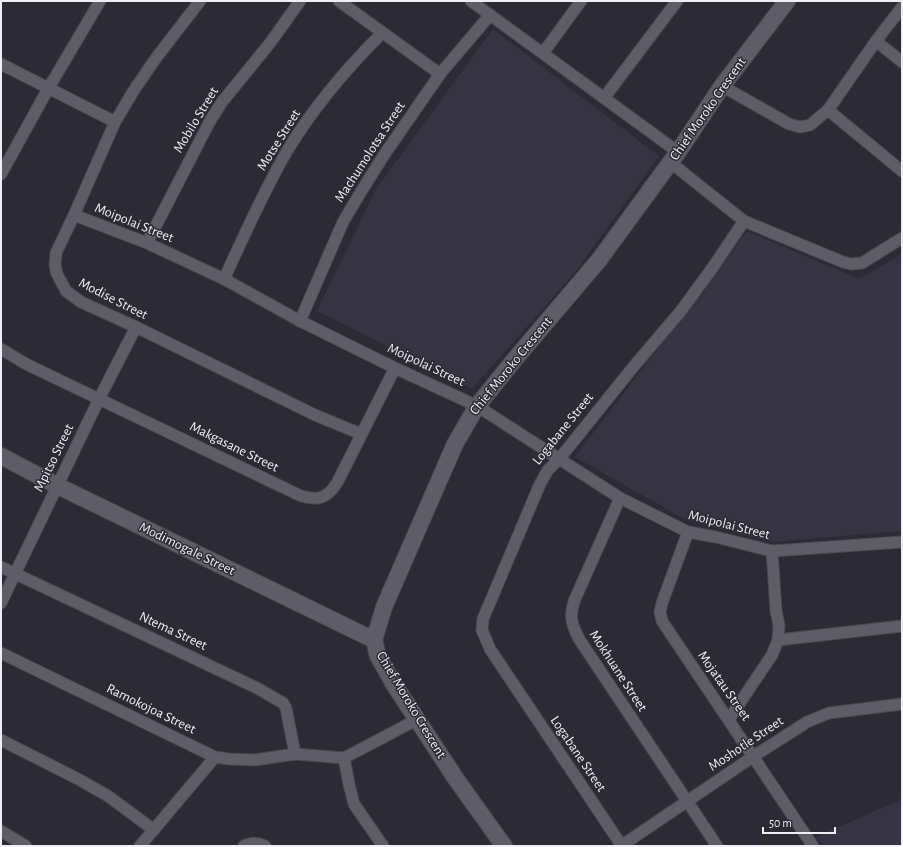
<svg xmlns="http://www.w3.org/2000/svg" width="903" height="847" font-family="'Alegreya Sans',sans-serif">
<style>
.built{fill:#363343}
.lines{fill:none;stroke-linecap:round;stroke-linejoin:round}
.street-casing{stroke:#494850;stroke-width:13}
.secondary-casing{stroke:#494850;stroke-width:18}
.street{stroke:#5e5c67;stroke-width:11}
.secondary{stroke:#5e5c67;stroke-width:16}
.labels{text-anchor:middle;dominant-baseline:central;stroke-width:3;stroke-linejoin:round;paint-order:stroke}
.street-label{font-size:14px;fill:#efeef5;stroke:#2c2a34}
</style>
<rect width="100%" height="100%" fill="#2c2a34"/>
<g class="built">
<path d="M 493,29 L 659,156 L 578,269 L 472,389 L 317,311 L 376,189 Z"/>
<path d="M 747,231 L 859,279 L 902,254 L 902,531 L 772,542 L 686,520 L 575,457 Z"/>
<path d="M 902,799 L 902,846 L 823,846 L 816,837 Z"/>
</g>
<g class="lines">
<defs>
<g id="street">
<path d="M 200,1 L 156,58 L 134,90 L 115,122 L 74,215 L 56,253 L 55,265 L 57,274 L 66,291 L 81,302 L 136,327 L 315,415 L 361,434"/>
<path d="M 339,1 L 440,74"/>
<path d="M 471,1 L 678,152"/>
<path d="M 876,41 L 902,62"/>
<path d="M 543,53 L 581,1"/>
<path d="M 1,64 L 115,122"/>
<path d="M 722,86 L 789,124 L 800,127 L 810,125 L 828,110 L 876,41 L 902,7"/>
<path d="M 604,98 L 677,1"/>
<path d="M 828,110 L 902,171"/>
<path d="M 670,162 L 744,221 L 843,262 L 851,264 L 862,263 L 902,238"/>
<path d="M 1,174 L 48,89 L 100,1"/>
<path d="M 74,215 L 147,243 L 224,279 L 300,321 L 395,368 L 477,406 L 620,498 L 688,532 L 716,537 L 772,551 L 902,542"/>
<path d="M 147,243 L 210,121 L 222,102 L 270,43 L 300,1"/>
<path d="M 224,279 C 244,236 263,192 287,151 C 313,108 347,68 382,33"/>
<path d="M 300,321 L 343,222 L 362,190 L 384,155 L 440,74 L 490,15"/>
<path d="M 1,349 L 26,364 L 301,496 C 319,501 327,498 337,483 L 395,368"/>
<path d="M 620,498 L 575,599 C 569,616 571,623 579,639 L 717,846"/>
<path d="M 688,532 L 662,603 L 660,612 L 662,621 L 813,846"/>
<path d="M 1,567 L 257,688 L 283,703 L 286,708 L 295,754"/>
<path d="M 1,603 L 99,399 L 136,327"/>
<path d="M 778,640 L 902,626"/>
<path d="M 1,653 L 215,757 L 229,759 L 255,760 L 295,754 L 344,758 L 418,719"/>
<path d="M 729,719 L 772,655 L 778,640 L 779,625 L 776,611 L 772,551"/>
<path d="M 1,740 L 80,780 L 108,796 L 154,830"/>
<path d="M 344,758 L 349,784 L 354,804 L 383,846"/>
<path d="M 1,831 L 26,846"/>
<path d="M 140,846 L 215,757"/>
<path d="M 244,846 C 251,842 259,843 265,846"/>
<path d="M 621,846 L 754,756 L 807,722 L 829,713 L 902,704"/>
<path d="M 622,846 L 490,649 L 482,630 L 483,619 L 540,484 L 548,470 L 560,458 L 634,366 L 680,312 L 713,267 L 744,221"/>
</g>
<g id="secondary">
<path d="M 1,456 L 58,486 L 374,640"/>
<path d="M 504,846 L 456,779 L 395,686 L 378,656 L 374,640 L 384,607 L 455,444 L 477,406 L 515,359 L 599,260 L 678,152 L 722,86 L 787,1"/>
</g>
</defs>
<use href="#street" class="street-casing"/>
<use href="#secondary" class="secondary-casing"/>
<use href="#street" class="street"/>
<use href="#secondary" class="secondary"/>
</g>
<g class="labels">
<g class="street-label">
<text transform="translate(708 109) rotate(-55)">Chief Moroko Crescent</text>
<text transform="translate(196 120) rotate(-59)">Mobilo Street</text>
<text transform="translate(279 140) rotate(-58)">Motse Street</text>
<text transform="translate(370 152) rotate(-57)">Machumolotsa Street</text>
<text transform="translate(134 223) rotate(22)">Moipolai Street</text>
<text transform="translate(113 299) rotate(27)">Modise Street</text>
<text transform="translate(426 365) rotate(25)">Moipolai Street</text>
<text transform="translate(511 366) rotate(-51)">Chief Moroko Crescent</text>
<text transform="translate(563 429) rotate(-51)">Logabane Street</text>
<text transform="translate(234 447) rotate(26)">Makgasane Street</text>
<text transform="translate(54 458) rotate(-64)">Mpitso Street</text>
<text transform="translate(729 525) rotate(14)">Moipolai Street</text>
<text transform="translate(187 549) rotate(26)">Modimogale Street</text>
<text transform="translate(173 631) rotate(25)">Ntema Street</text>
<text transform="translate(618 671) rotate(57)">Mokhuane Street</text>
<text transform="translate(724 686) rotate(55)">Mojatau Street</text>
<text transform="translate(411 705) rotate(59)">Chief Moroko Crescent</text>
<text transform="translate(151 709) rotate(26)">Ramokojoa Street</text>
<text transform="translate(746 744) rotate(-34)">Moshotle Street</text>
<text transform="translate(578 754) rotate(56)">Logabane Street</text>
</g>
</g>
<rect width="903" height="847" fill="none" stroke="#efeef5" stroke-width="4"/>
<path d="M763 827v6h72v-6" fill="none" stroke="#efeef5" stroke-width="2"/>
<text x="769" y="827" font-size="12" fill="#efeef5" stroke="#2c2a34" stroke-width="3" paint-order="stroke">50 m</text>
</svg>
